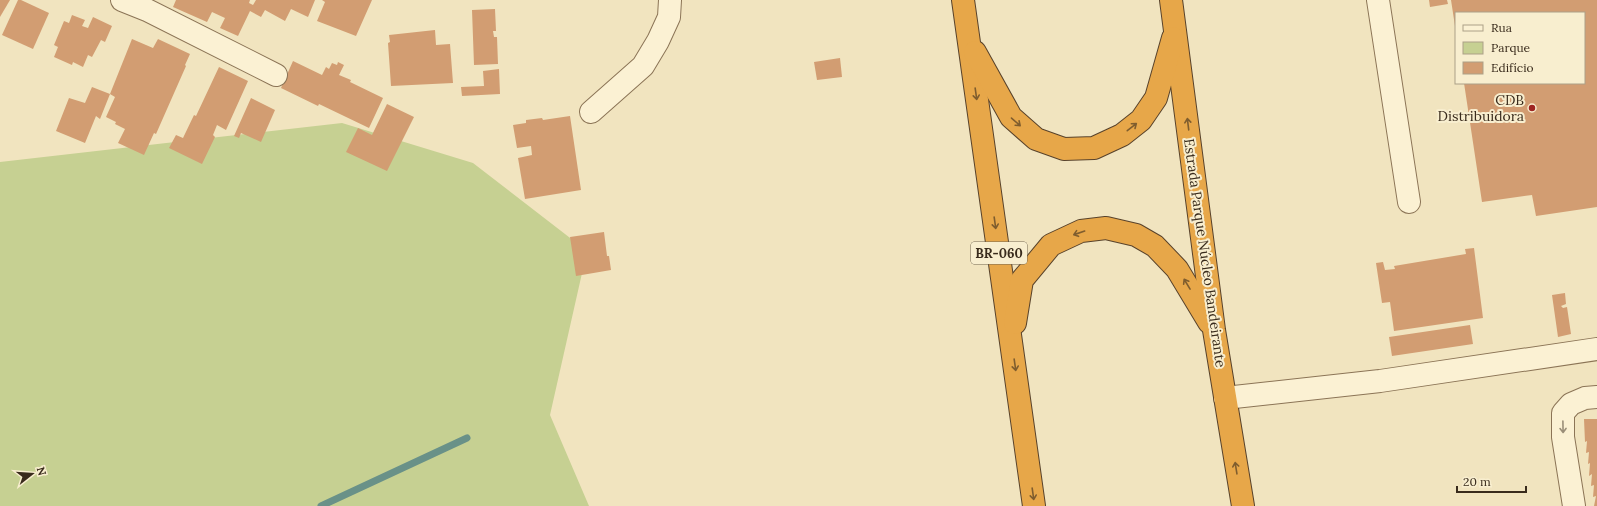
<svg xmlns="http://www.w3.org/2000/svg" width="1597" height="506" font-family="Lora,serif">
<style>
.green{fill:#c6d092}
.lines{fill:none;stroke-linecap:round;stroke-linejoin:round}
.stream{stroke:#699188;stroke-width:7}
.building{fill:#d29d72}
.minor-casing{stroke:#8b7456;stroke-width:24}
.highway-casing{stroke:#58422b;stroke-width:24}
.minor{stroke:#fbf1d3;stroke-width:22}
.highway{stroke:#e7a749;stroke-width:22}
.oneway{stroke:#7f5d2e}
.oneway2{stroke:#9a8e78}
.poi-dot{fill:#9e2522;stroke:#f8eecf;stroke-width:1.5}
.labels{text-anchor:middle;dominant-baseline:central;stroke-width:4;stroke-linejoin:round;paint-order:stroke}
.shield{fill:#f8eecf;stroke:#726652;stroke-width:1}
.shield-label{font-size:13px;font-weight:bold;fill:#392b1c}
.poi-label{font-size:14px;fill:#392b1c;stroke:#f8eecf;text-anchor:end}
.street-label{font-size:14px;fill:#392b1c;stroke:#f8eecf}
</style>
<rect width="100%" height="100%" fill="#f1e4bf"/>
<path class="green" d="M 342,123 L 473,163 L 587,251 L 550,415 L 589,506 L 0,506 L 0,162 Z"/>
<g class="lines">
<path class="stream" d="M 321,506 L 467,438"/>
</g>
<g class="building">
<path d="M 0,0 L 10,0 L 0,17 Z"/>
<path d="M 18,0 L 21,0 L 49,13 L 33,49 L 2,35 Z"/>
<path d="M 176,0 L 250,0 L 249,3 L 253,5 L 256,0 L 315,0 L 308,17 L 291,9 L 285,21 L 265,10 L 261,17 L 250,11 L 238,36 L 220,28 L 225,18 L 212,12 L 207,22 L 173,7 Z"/>
<path d="M 322,0 L 372,0 L 356,36 L 317,21 L 325,2 Z"/>
<path d="M 1429,0 L 1447,0 L 1448,4 L 1430,7 Z"/>
<path d="M 1451,0 L 1597,0 L 1597,207 L 1536,216 L 1532,195 L 1482,202 L 1464,83 L 1584,83 L 1584,13 L 1456,13 L 1455,26 Z"/>
<path d="M 495,9 L 496,31 L 493,31 L 494,37 L 497,37 L 498,64 L 474,65 L 472,10 Z"/>
<path d="M 72,15 L 85,20 L 82,26 L 88,28 L 93,17 L 112,26 L 105,42 L 101,40 L 92,57 L 88,55 L 83,67 L 73,62 L 72,65 L 54,57 L 58,47 L 54,45 L 64,21 L 69,23 Z"/>
<path d="M 435,30 L 436,45 L 450,44 L 453,83 L 391,86 L 388,43 L 390,42 L 389,35 Z"/>
<path d="M 132,39 L 153,48 L 158,39 L 190,54 L 185,65 L 186,66 L 156,134 L 154,133 L 144,155 L 118,143 L 125,129 L 115,124 L 116,122 L 106,117 L 115,97 L 110,94 Z"/>
<path d="M 840,58 L 842,77 L 817,80 L 814,62 Z"/>
<path d="M 293,61 L 322,75 L 326,67 L 329,69 L 332,63 L 337,65 L 338,62 L 344,65 L 339,75 L 351,80 L 350,82 L 383,98 L 369,128 L 319,104 L 318,106 L 281,88 Z"/>
<path d="M 219,67 L 248,81 L 226,130 L 217,125 L 213,135 L 215,137 L 202,164 L 169,148 L 176,135 L 183,138 L 194,115 L 196,116 Z"/>
<path d="M 499,69 L 500,94 L 462,96 L 461,87 L 484,86 L 483,71 Z"/>
<path d="M 92,87 L 110,94 L 100,119 L 96,116 L 85,143 L 56,131 L 69,98 L 85,103 Z"/>
<path d="M 251,98 L 275,110 L 261,142 L 241,133 L 239,138 L 234,136 Z"/>
<path d="M 387,104 L 414,117 L 387,171 L 346,152 L 358,128 L 372,135 Z"/>
<path d="M 570,116 L 581,190 L 525,199 L 518,158 L 532,155 L 531,146 L 517,148 L 513,125 L 526,123 L 526,120 L 542,118 L 543,120 Z"/>
<path d="M 604,232 L 607,256 L 609,256 L 611,270 L 576,276 L 570,237 Z"/>
<path d="M 1474,248 L 1483,318 L 1394,331 L 1390,302 L 1382,303 L 1376,263 L 1383,262 L 1385,270 L 1395,269 L 1394,266 L 1466,254 L 1465,249 Z"/>
<path d="M 1565,293 L 1566,304 L 1561,306 L 1563,308 L 1567,307 L 1571,334 L 1558,337 L 1552,295 Z"/>
<path d="M 1470,325 L 1473,344 L 1392,356 L 1389,337 Z"/>
<path d="M 1584,419 L 1597,419 L 1597,506 L 1594,506 L 1596,496 L 1593,497 L 1594,485 L 1591,486 L 1592,474 L 1589,476 L 1590,463 L 1588,464 L 1589,452 L 1586,453 L 1587,441 L 1585,442 Z"/>
</g>
<g class="lines">
<defs>
<g id="minor">
<path d="M 122,0 L 147,10 L 276,75"/>
<path d="M 1378,0 L 1409,202"/>
<path d="M 591,112 L 643,66 L 658,41 L 669,17 L 670,0"/>
<path d="M 1225,398 L 1380,381 L 1597,349"/>
<path d="M 1574,506 L 1563,437 L 1563,413 L 1571,404 L 1585,398 L 1597,397"/>
</g>
<g id="highway">
<path d="M 963,0 L 1034,506"/>
<path d="M 1171,0 L 1214,330 L 1243,506"/>
<path d="M 975,52 L 1011,117 L 1036,139 L 1064,149 L 1094,148 L 1122,135 L 1141,120 L 1156,98 L 1173,38"/>
<path d="M 1015,323 L 1022,280 L 1051,245 L 1081,231 L 1106,228 L 1136,235 L 1155,246 L 1177,269 L 1209,322"/>
</g>
</defs>
<use href="#minor" class="minor-casing"/>
<use href="#highway" class="highway-casing"/>
<use href="#minor" class="minor"/>
<use href="#highway" class="highway"/>
</g>
<defs><path id="oneway-shaft" d="M-6 0H5M1.5-3L5.5 0L1.5 3" fill="none" stroke-width="1.6" stroke-linecap="round" stroke-linejoin="round"/></defs>
<g class="oneway">
<use href="#oneway-shaft" transform="translate(976 94) rotate(82)"/>
<use href="#oneway-shaft" transform="translate(1016 122) rotate(41)"/>
<use href="#oneway-shaft" transform="translate(1188 124) rotate(-97)"/>
<use href="#oneway-shaft" transform="translate(1132 127) rotate(-38)"/>
<use href="#oneway-shaft" transform="translate(995 223) rotate(82)"/>
<use href="#oneway-shaft" transform="translate(1079 233) rotate(161)"/>
<use href="#oneway-shaft" transform="translate(1187 284) rotate(-121)"/>
<use href="#oneway-shaft" transform="translate(1015 365) rotate(82)"/>
<use href="#oneway-shaft" transform="translate(1236 468) rotate(-99)"/>
<use href="#oneway-shaft" transform="translate(1033 494) rotate(82)"/>
</g>
<use class="oneway2" href="#oneway-shaft" transform="translate(1563 427) rotate(89)"/>
<circle class="poi-dot" cx="1532" cy="108" r="4"/>
<g class="labels">
<rect class="shield" x="971" y="242" width="56" height="22" rx="3"/>
<g class="shield-label">
<text x="999" y="253">BR-060</text>
</g>
<g class="poi-label">
<text x="1524" y="100">CDB<tspan x="1524" dy="16">Distribuidora</tspan></text>
</g>
<g class="street-label">
<text transform="translate(1205 253) rotate(82)">Estrada Parque Núcleo Bandeirante</text>
</g>
</g>
<rect x="1455" y="12" width="130" height="72" fill="#f8eecf" stroke="#aca087"/>
<rect x="1463" y="25" width="20" height="6" fill="#fbf1d3" stroke="#aca087"/>
<text x="1491" y="32" font-size="12" fill="#392b1c">Rua</text>
<rect x="1463" y="42" width="20" height="12" fill="#c6d092" stroke="#aca087"/>
<text x="1491" y="52" font-size="12" fill="#392b1c">Parque</text>
<rect x="1463" y="62" width="20" height="12" fill="#d29d72" stroke="#aca087"/>
<text x="1491" y="72" font-size="12" fill="#392b1c">Edifício</text>
<g transform="translate(32 474) rotate(73)" stroke="#f8eecf" stroke-width="3" paint-order="stroke">
<path d="M0-3L7 15L0 10L-7 15Z" fill="#392b1c"/>
<text y="-6" font-size="11" font-weight="bold" text-anchor="middle" fill="#392b1c">N</text>
</g>
<path d="M1457 486v6h69v-6" fill="none" stroke="#392b1c" stroke-width="2"/>
<text x="1463" y="486" font-size="12" fill="#392b1c" stroke="#f8eecf" stroke-width="3" paint-order="stroke">20 m</text>
</svg>
